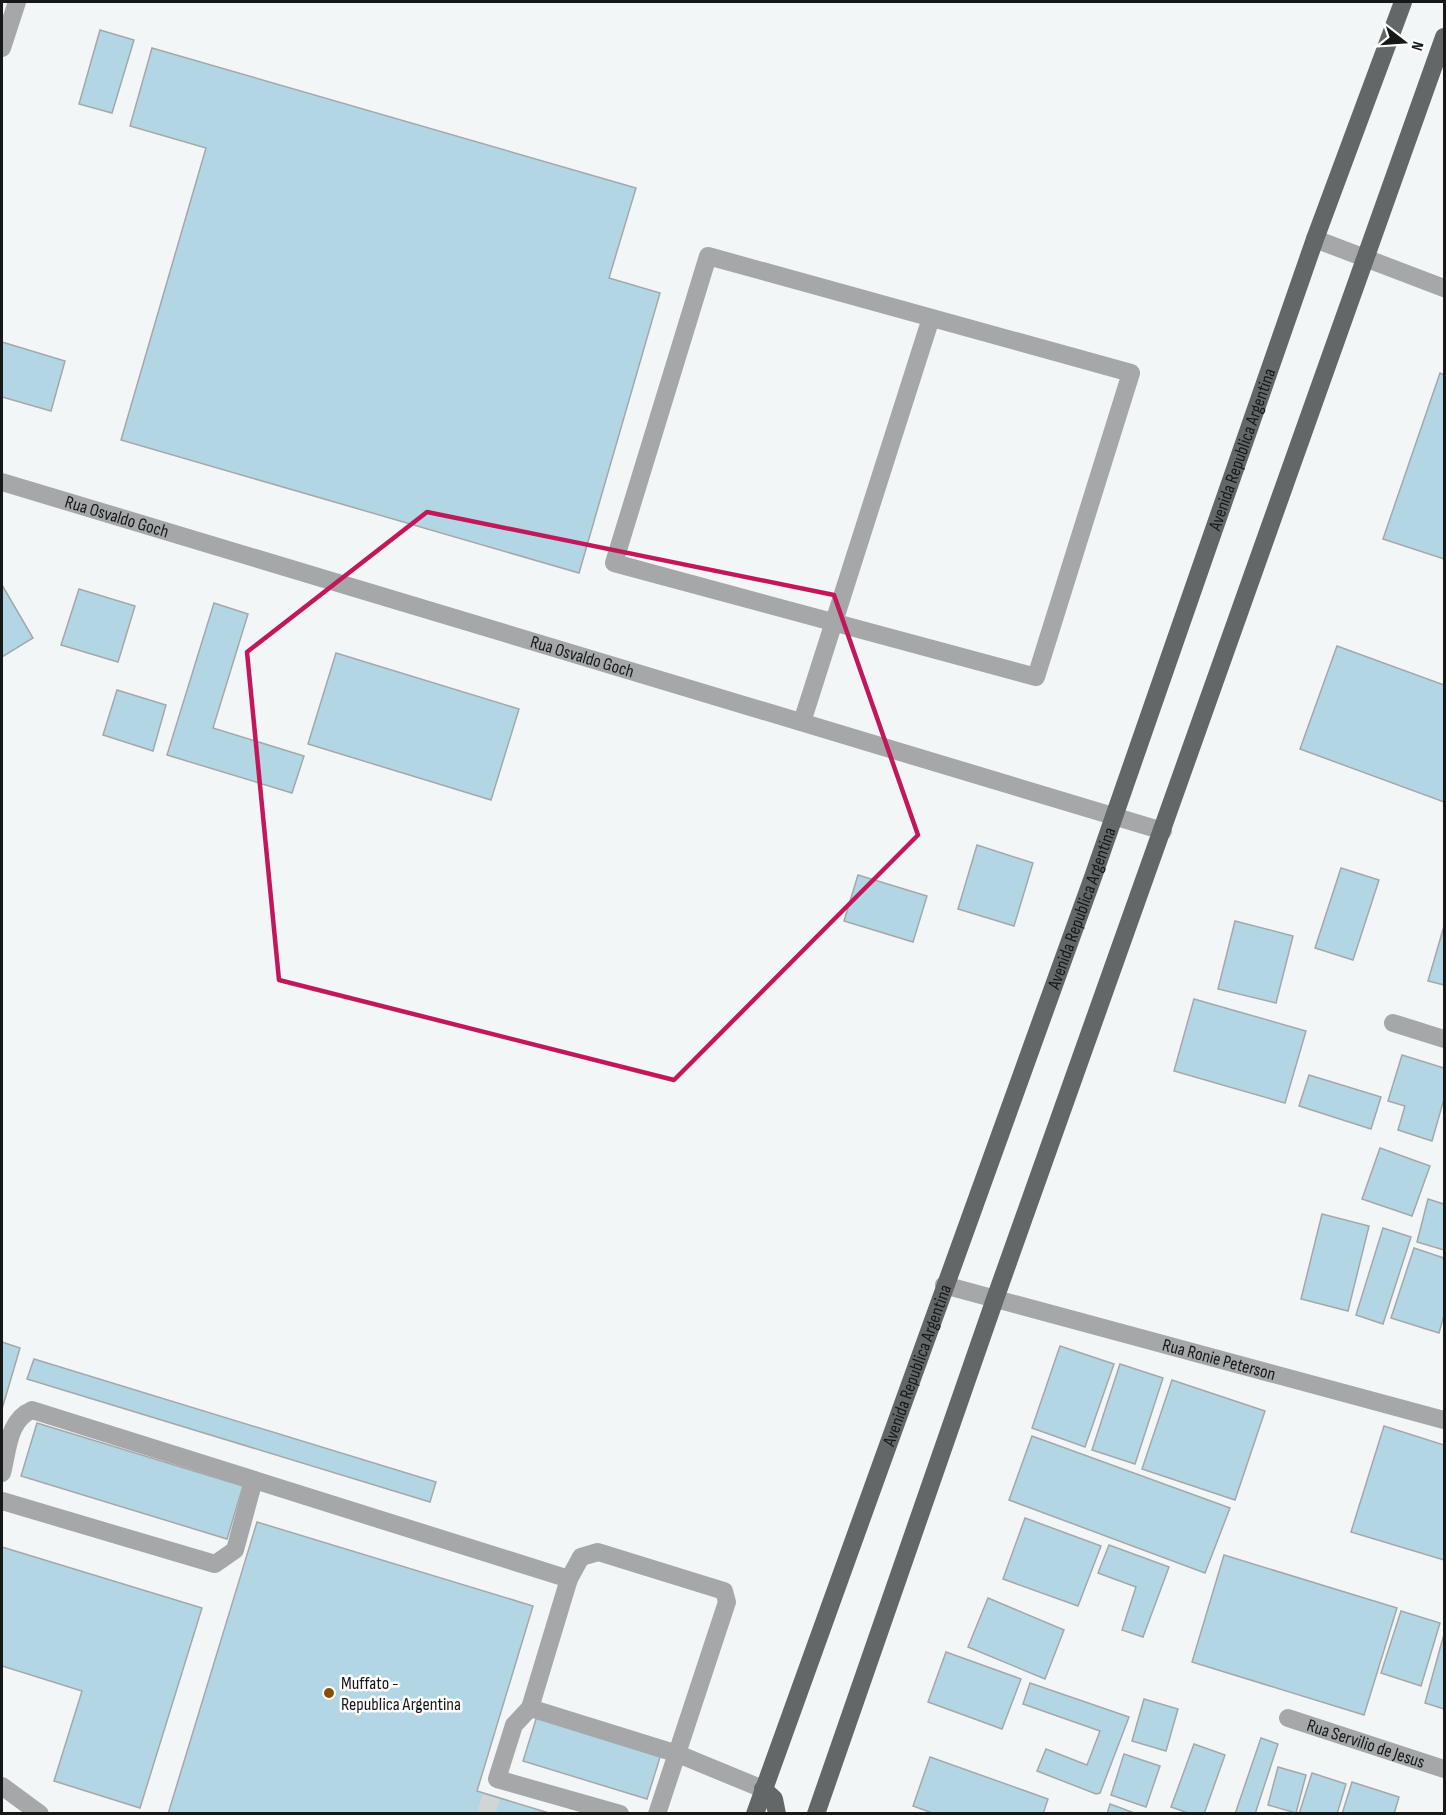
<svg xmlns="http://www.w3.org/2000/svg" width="1446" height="1815" font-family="'Sofia Sans Condensed',sans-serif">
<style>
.building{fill:#b2d6e3;stroke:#a5a8aa;stroke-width:1.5}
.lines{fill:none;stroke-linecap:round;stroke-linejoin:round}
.minor-tunnel{stroke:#d1d5d6;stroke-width:18;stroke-dasharray:18 9;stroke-linecap:butt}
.minor{stroke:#a5a7a8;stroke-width:18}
.major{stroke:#646768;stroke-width:18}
.marked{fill:none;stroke:#c2185b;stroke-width:4.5;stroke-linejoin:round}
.poi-dot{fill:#884f03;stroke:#fff;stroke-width:2}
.labels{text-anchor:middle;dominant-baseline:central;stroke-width:5;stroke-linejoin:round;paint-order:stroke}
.street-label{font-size:18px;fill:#161818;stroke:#fff}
.poi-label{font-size:18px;fill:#161818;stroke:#fff;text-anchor:start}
</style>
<rect width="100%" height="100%" fill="#f2f6f7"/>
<g class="building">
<path d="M 100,30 L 134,40 L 112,113 L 79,104 Z"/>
<path d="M 152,48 L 636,188 L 609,278 L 660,293 L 579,573 L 121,440 L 206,148 L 130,126 Z"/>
<path d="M 2,342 L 65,361 L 51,411 L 2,397 Z"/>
<path d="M 1440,373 L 1444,375 L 1444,559 L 1383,539 Z"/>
<path d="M 2,585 L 33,638 L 2,657 Z"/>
<path d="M 79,589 L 135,606 L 118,662 L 61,645 Z"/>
<path d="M 214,603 L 248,614 L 213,728 L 304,756 L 292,793 L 167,755 Z"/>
<path d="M 1337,646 L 1444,685 L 1444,802 L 1300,749 Z"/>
<path d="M 336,653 L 519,709 L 491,800 L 308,744 Z"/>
<path d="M 117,690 L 166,705 L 153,751 L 103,735 Z"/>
<path d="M 977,845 L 1033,863 L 1014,926 L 958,909 Z"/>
<path d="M 1341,868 L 1379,880 L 1353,960 L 1315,948 Z"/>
<path d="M 858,875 L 927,896 L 913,942 L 844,921 Z"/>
<path d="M 1235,921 L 1293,936 L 1276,1003 L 1218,989 Z"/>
<path d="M 1444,926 L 1444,985 L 1428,981 Z"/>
<path d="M 1194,999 L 1306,1031 L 1285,1103 L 1174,1071 Z"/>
<path d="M 1402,1055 L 1444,1068 L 1444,1099 L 1432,1141 L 1398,1130 L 1405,1106 L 1388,1101 Z"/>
<path d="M 1309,1075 L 1381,1097 L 1371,1129 L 1299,1106 Z"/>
<path d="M 1380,1148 L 1430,1166 L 1412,1216 L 1362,1199 Z"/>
<path d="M 1428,1199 L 1444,1204 L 1444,1250 L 1417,1242 Z"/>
<path d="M 1322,1214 L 1369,1226 L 1348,1311 L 1301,1299 Z"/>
<path d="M 1383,1228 L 1411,1237 L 1383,1324 L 1356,1315 Z"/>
<path d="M 1414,1248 L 1444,1258 L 1444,1315 L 1439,1333 L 1391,1318 Z"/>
<path d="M 2,1342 L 20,1348 L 2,1409 Z"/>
<path d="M 1060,1346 L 1114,1364 L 1085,1447 L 1032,1428 Z"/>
<path d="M 34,1359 L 436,1482 L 430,1502 L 27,1379 Z"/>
<path d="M 1120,1364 L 1163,1378 L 1135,1464 L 1092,1450 Z"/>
<path d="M 1172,1380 L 1265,1411 L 1235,1500 L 1142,1469 Z"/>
<path d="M 37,1423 L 243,1486 L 227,1539 L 21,1476 Z"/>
<path d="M 1384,1426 L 1444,1445 L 1444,1560 L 1351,1532 Z"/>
<path d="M 1032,1436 L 1230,1508 L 1205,1573 L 1009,1500 Z"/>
<path d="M 1025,1518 L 1101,1546 L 1078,1606 L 1003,1579 Z"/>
<path d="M 257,1522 L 533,1606 L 477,1791 L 552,1814 L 168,1814 Z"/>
<path d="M 1109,1545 L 1169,1567 L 1143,1637 L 1122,1630 L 1136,1587 L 1098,1573 Z"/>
<path d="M 2,1547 L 202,1608 L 140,1808 L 54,1781 L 82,1691 L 2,1666 Z"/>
<path d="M 1224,1555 L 1397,1608 L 1364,1715 L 1192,1662 Z"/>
<path d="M 988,1598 L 1064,1630 L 1045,1679 L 968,1647 Z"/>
<path d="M 1401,1611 L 1440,1623 L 1421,1686 L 1381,1673 Z"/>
<path d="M 1444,1634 L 1444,1709 L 1425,1703 Z"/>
<path d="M 946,1652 L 1021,1679 L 1002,1729 L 928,1702 Z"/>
<path d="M 1030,1683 L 1129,1717 L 1100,1793 L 1096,1794 L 1037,1771 L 1046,1749 L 1087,1765 L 1100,1731 L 1023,1704 Z"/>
<path d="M 1144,1699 L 1178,1709 L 1166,1751 L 1132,1741 Z"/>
<path d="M 537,1716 L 661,1754 L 647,1799 L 523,1761 Z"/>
<path d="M 1261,1738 L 1278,1744 L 1255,1814 L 1235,1814 Z"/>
<path d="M 1194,1744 L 1225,1755 L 1204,1814 L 1191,1814 L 1171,1807 Z"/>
<path d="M 1124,1754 L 1160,1766 L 1146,1807 L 1111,1795 Z"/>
<path d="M 930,1757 L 1048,1799 L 1043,1814 L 935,1814 L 913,1806 Z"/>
<path d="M 1278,1767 L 1306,1775 L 1296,1813 L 1268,1805 Z"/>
<path d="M 1312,1773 L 1346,1784 L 1337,1814 L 1299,1814 Z"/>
<path d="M 1352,1782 L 1399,1797 L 1394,1814 L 1342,1814 Z"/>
<path d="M 1110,1804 L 1137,1814 L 1107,1814 Z"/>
</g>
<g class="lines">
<path class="minor-tunnel" d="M 486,1814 L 492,1795"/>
<g class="minor">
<path d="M 2,48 L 17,2"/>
<path d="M 1315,239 L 1444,288"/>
<path d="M 708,256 L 1131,373 L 1036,677 L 614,563 Z"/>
<path id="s1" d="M 2,482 L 1163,831"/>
<path d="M 802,722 L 931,318"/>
<path d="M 1393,1023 L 1444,1039"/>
<path id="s2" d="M 944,1285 L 1444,1420"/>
<path d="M 2,1473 C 8,1450 8,1420 32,1410 L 569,1579 L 530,1708 L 514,1725 L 497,1779 L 620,1814"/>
<path d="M 2,1501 L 215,1564 L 235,1550 L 254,1480"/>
<path d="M 569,1579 L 581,1557 L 598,1552 L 724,1591 L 727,1602 L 657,1814"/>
<path d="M 530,1708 L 678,1754 L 763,1789"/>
<path id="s3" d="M 1288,1718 L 1444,1769"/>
<path d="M 2,1786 L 40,1814"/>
</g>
<g class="major">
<path d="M 763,1789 L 774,1799 L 777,1814"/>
<path id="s4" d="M 755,1814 L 1093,877 L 1315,239 L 1403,2"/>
<path d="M 816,1814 L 995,1299 L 1444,37"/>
</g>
</g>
<path class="marked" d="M 427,512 L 834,595 L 918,835 L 674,1080 L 279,980 L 247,652 Z"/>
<circle class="poi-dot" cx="329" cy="1693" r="6"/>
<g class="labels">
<g class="street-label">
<text stroke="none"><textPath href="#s4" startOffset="1449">Avenida Republica Argentina</textPath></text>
<text stroke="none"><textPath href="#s1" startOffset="120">Rua Osvaldo Goch</textPath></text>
<text stroke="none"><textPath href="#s1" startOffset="606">Rua Osvaldo Goch</textPath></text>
<text stroke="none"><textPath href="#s4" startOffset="963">Avenida Republica Argentina</textPath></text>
<text stroke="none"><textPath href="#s2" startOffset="285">Rua Ronie Peterson</textPath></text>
<text stroke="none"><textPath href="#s4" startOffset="477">Avenida Republica Argentina</textPath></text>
<text stroke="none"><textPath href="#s3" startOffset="82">Rua Servilio de Jesus</textPath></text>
</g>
<g class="poi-label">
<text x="341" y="1683">Muffato -<tspan x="341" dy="21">Republica Argentina</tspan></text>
</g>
</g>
<rect width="1446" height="1815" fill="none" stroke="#161818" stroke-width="6"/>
<g transform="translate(1404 42) rotate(107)" stroke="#ffffff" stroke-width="4.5" paint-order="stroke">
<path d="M0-4.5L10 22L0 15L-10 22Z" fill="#161818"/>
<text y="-9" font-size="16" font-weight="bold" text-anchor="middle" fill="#161818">N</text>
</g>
</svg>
